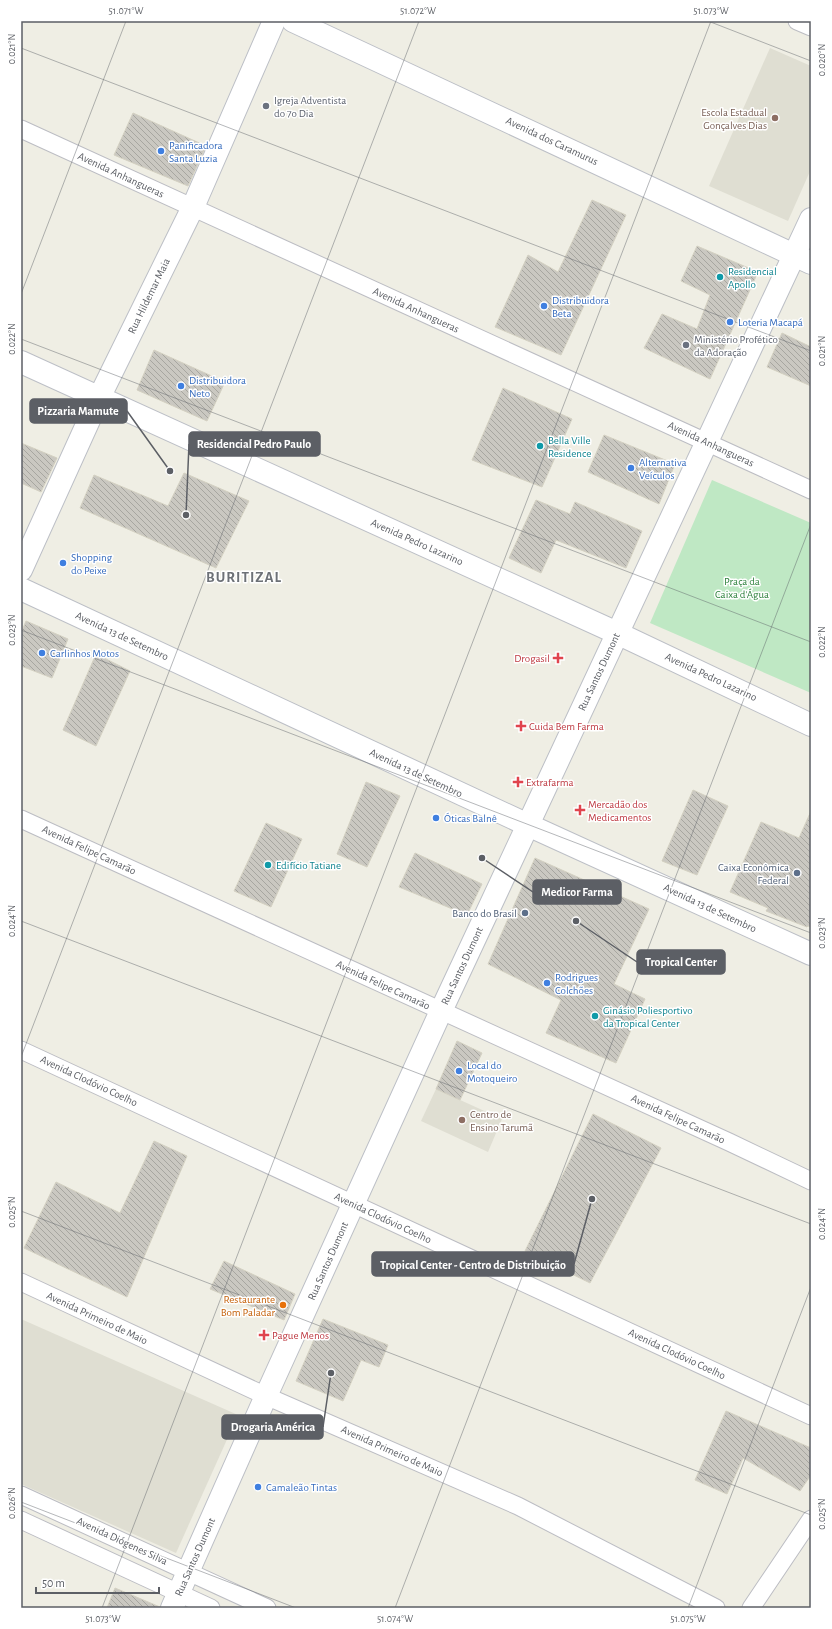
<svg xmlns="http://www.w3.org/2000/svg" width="832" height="1629" font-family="'Alegreya Sans',sans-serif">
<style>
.education{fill:#dfded2}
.green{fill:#bfe8c4}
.building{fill:url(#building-back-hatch);stroke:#d4d1c2}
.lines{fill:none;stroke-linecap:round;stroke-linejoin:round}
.street-casing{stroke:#bcbdc3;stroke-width:19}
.secondary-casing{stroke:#bcbfc6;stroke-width:24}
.street{stroke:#fff;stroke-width:17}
.secondary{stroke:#fff;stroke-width:22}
.ticks{fill:none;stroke:#5c5f65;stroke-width:1;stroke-opacity:0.45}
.worship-dot{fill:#6b7280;stroke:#fff;stroke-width:1.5}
.education-dot{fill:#8d6e63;stroke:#fff;stroke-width:1.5}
.shop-dot{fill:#3f7fe0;stroke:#fff;stroke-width:1.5}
.culture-dot{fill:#0f9aa8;stroke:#fff;stroke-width:1.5}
.health-dot{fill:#e0444e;stroke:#fff;stroke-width:1.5}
.service-dot{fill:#5c6f8a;stroke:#fff;stroke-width:1.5}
.food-dot{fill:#e8710a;stroke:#fff;stroke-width:1.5}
.labels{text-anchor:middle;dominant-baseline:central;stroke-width:3;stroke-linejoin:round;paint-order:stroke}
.worship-label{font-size:11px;fill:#5b616d;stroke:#fff;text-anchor:start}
.education-label{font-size:11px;fill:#785e54;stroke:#fff;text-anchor:end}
.street-label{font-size:11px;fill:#5c5f65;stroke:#fff}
.shop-label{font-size:11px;fill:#366cbe;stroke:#fff;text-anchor:start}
.culture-label{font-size:11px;fill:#0d838f;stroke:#fff;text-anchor:start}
.park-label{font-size:11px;fill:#2f823e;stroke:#fff}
.health-label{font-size:11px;fill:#be3a42;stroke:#fff;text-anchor:start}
.service-label{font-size:11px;fill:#4e5e75;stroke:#fff;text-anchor:end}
.food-label{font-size:11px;fill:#c56008;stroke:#fff;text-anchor:end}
.district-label{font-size:15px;font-weight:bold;letter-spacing:1px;fill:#6d7177;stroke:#fff}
.leader{fill:none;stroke:#5c5f65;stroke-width:1.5}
.callout-dot{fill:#5c5f65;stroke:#fff;stroke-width:1.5}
.callout{fill:#5c5f65;stroke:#5c5f65;stroke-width:1.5}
.callout-label{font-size:12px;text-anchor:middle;font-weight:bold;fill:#fff}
.neatline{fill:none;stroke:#5c5f65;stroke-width:1.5}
.ticks-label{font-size:10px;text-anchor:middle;fill:#5c5f65}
</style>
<defs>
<pattern id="building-back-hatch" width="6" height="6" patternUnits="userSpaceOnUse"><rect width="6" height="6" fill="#cac8c1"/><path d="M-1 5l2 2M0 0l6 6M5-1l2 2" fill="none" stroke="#a7a6a0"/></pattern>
</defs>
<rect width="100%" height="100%" fill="#efeee4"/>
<g class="education">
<path d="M 770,48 L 811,66 L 811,169 L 788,221 L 709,186 Z"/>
<path d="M 436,1089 L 502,1119 L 488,1152 L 421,1121 Z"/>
<path d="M 21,1319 L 238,1415 L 176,1553 L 21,1484 Z"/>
</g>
<path class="green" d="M 712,480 L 811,523 L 811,693 L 650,623 Z"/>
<g class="building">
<path d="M 133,113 L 206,146 L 188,186 L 114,155 Z"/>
<path d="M 592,200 L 626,215 L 561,355 L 495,327 L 528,255 L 558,272 Z"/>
<path d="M 697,246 L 758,272 L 710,379 L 644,348 L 662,314 L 697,329 L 710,295 L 681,281 Z"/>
<path d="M 782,333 L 811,347 L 811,386 L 767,367 Z"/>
<path d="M 154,350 L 225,382 L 207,421 L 137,390 Z"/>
<path d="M 503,388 L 572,419 L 542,487 L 472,460 Z"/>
<path d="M 604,435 L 675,464 L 659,504 L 588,472 Z"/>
<path d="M 21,443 L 57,458 L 41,492 L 21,483 Z"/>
<path d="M 184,473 L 249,501 L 216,568 L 80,508 L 94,475 L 168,506 Z"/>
<path d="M 536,500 L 570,514 L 575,502 L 642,531 L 626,568 L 556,540 L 541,573 L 509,558 Z"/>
<path d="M 26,621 L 68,639 L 52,678 L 21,666 L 21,633 Z"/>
<path d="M 96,654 L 130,671 L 96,746 L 63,730 Z"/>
<path d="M 366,782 L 400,796 L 367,867 L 337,854 Z"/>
<path d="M 693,790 L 728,806 L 697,875 L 662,861 Z"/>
<path d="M 811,811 L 811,927 L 808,926 L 807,927 L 766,911 L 768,908 L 730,892 L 761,822 L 799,838 Z"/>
<path d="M 266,823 L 302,839 L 271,907 L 234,891 Z"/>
<path d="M 415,853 L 482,884 L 467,915 L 399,887 Z"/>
<path d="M 535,858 L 649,909 L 614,984 L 645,999 L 616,1063 L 546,1033 L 561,1000 L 488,964 Z"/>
<path d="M 457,1041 L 482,1053 L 460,1100 L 436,1089 Z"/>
<path d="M 593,1114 L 661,1148 L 590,1283 L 525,1251 Z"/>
<path d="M 154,1141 L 187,1156 L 127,1297 L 24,1248 L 56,1182 L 120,1213 Z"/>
<path d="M 224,1261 L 295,1294 L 284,1320 L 210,1289 Z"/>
<path d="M 323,1319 L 388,1345 L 379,1367 L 361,1360 L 343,1401 L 296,1381 Z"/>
<path d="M 726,1411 L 811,1448 L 811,1475 L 800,1491 L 743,1458 L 727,1494 L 695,1480 Z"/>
<path d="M 115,1588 L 160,1607 L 160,1608 L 107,1608 Z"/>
</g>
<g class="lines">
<defs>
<g id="street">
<path d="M 797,21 L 811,27"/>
<path d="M 21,129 L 811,490"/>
<path d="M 21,819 L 729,1142 L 811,1181"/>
<path d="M 21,1050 L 811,1416"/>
<path d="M 21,1282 L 266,1396 L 518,1506 L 716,1608"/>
<path d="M 21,1495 L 267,1608"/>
<path d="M 21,1520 L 211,1608"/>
<path d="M 751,1608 L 811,1519"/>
</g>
<g id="secondary">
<path d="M 293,21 L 811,263"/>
<path d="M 21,362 L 617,633 L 811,725"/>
<path d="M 21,570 L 99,398 L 193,207 L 274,21"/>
<path d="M 21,589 L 528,825 L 811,954"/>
<path d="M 172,1608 L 266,1396 L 441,1011 L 811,219"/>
</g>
</defs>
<use href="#street" class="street-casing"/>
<use href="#secondary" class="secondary-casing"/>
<use href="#street" class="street"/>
<use href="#secondary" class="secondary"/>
</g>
<path class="ticks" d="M 708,21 L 811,61M 21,48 L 811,351M 21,294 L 126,21M 21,339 L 811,642M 21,630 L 811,933M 21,921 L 811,1224M 21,1057 L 419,21M 21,1211 L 811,1515M 21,1502 L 296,1608M 102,1608 L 711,21M 395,1608 L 811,524M 688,1608 L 811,1287"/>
<g class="worship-dot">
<circle cx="266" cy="106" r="4"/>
<circle cx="686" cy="345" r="4"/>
</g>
<g class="education-dot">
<circle cx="775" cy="118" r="4"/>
<circle cx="462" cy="1120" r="4"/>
</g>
<g class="shop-dot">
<circle cx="161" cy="151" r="4"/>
<circle cx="544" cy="306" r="4"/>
<circle cx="730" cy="322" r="4"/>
<circle cx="181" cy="386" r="4"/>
<circle cx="631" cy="468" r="4"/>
<circle cx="63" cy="563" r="4"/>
<circle cx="42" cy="653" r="4"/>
<circle cx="436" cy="818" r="4"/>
<circle cx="547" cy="983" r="4"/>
<circle cx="459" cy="1071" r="4"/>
<circle cx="258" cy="1487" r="4"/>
</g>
<g class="culture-dot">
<circle cx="720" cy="277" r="4"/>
<circle cx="540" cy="446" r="4"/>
<circle cx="268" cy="865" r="4"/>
<circle cx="595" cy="1016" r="4"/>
</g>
<g class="health-dot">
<path d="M556 652h4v4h4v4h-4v4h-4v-4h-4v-4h4z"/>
<path d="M519 720h4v4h4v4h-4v4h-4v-4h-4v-4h4z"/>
<path d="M516 776h4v4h4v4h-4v4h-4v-4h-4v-4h4z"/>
<path d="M578 804h4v4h4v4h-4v4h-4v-4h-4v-4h4z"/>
<path d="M262 1329h4v4h4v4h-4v4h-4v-4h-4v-4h4z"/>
</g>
<g class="service-dot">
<circle cx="797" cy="873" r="4"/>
<circle cx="525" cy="913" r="4"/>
</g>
<circle class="food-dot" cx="283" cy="1305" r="4"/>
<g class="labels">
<g class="worship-label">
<text x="274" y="100">Igreja Adventista<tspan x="274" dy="13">do 7o Dia</tspan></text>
<text x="694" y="339">Ministério Profético<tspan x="694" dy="13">da Adoração</tspan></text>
</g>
<g class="education-label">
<text x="767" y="112">Escola Estadual<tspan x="767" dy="13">Gonçalves Dias</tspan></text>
<text x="470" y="1114" text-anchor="start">Centro de<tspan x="470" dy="13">Ensino Tarumã</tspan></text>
</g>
<g class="street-label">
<text transform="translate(552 141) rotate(25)">Avenida dos Caramurus</text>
<text transform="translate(121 175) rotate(25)">Avenida Anhangueras</text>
<text transform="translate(149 296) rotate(-64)">Rua Hildemar Maia</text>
<text transform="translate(416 310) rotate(25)">Avenida Anhangueras</text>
<text transform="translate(711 444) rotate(25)">Avenida Anhangueras</text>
<text transform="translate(417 542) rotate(24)">Avenida Pedro Lazarino</text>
<text transform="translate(122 636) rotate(25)">Avenida 13 de Setembro</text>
<text transform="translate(599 672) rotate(-65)">Rua Santos Dumont</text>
<text transform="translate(711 677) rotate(25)">Avenida Pedro Lazarino</text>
<text transform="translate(416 773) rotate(25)">Avenida 13 de Setembro</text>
<text transform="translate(89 850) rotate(25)">Avenida Felipe Camarão</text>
<text transform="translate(710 908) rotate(25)">Avenida 13 de Setembro</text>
<text transform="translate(462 966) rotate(-65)">Rua Santos Dumont</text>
<text transform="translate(383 985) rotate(25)">Avenida Felipe Camarão</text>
<text transform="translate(89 1081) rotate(25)">Avenida Clodóvio Coelho</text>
<text transform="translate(678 1119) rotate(25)">Avenida Felipe Camarão</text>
<text transform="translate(383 1218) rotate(25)">Avenida Clodóvio Coelho</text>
<text transform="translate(328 1261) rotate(-66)">Rua Santos Dumont</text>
<text transform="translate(97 1318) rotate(25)">Avenida Primeiro de Maio</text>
<text transform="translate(677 1354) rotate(25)">Avenida Clodóvio Coelho</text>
<text transform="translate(392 1451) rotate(24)">Avenida Primeiro de Maio</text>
<text transform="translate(122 1541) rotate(25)">Avenida Diógenes Silva</text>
<text transform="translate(195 1557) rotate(-66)">Rua Santos Dumont</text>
</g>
<g class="shop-label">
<text x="169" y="145">Panificadora<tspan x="169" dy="13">Santa Luzia</tspan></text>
<text x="552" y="300">Distribuidora<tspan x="552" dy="13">Beta</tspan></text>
<text x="738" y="322">Loteria Macapá</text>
<text x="189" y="380">Distribuidora<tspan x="189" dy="13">Neto</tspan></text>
<text x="639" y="462">Alternativa<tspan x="639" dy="13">Veículos</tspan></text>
<text x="71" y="557">Shopping<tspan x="71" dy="13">do Peixe</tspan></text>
<text x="50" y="653">Carlinhos Motos</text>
<text x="444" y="818">Óticas Balnê</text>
<text x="555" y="977">Rodrigues<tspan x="555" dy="13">Colchões</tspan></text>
<text x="467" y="1065">Local do<tspan x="467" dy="13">Motoqueiro</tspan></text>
<text x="266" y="1487">Camaleão Tintas</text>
</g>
<g class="culture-label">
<text x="728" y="271">Residencial<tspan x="728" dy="13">Apollo</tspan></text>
<text x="548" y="440">Bella Ville<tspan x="548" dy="13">Residence</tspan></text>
<text x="276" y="865">Edifício Tatiane</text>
<text x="603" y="1010">Ginásio Poliesportivo<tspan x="603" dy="13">da Tropical Center</tspan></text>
</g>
<g class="park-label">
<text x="742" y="581">Praça da<tspan x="742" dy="13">Caixa d'Água</tspan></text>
</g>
<g class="health-label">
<text x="550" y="658" text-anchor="end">Drogasil</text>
<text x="529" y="726">Cuida Bem Farma</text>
<text x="526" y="782">Extrafarma</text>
<text x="588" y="804">Mercadão dos<tspan x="588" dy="13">Medicamentos</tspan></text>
<text x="272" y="1335">Pague Menos</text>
</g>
<g class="service-label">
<text x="789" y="867">Caixa Econômica<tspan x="789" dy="13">Federal</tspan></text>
<text x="517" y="913">Banco do Brasil</text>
</g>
<g class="food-label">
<text x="275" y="1299">Restaurante<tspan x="275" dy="13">Bom Paladar</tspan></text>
</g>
<g class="district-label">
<text x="244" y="577">BURITIZAL</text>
</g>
</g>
<path class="leader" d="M170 471L127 411M186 515L189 444M482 858L533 892M576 921L637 962M592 1199L574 1264M331 1373L323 1427"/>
<g class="callout-dot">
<circle cx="170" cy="471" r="4"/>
<circle cx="186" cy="515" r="4"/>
<circle cx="482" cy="858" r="4"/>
<circle cx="576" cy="921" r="4"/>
<circle cx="592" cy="1199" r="4"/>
<circle cx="331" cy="1373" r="4"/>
</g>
<g class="callout">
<rect x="30" y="399" width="97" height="24" rx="4"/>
<rect x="189" y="432" width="131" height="24" rx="4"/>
<rect x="533" y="880" width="88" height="24" rx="4"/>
<rect x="637" y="950" width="88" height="24" rx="4"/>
<rect x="372" y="1252" width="202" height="24" rx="4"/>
<rect x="222" y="1415" width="101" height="24" rx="4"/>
</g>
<g class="callout-label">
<text x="78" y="415">Pizzaria Mamute</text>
<text x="254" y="448">Residencial Pedro Paulo</text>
<text x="577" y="896">Medicor Farma</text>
<text x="681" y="966">Tropical Center</text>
<text x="473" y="1269">Tropical Center - Centro de Distribuição</text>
<text x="273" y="1431">Drogaria América</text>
</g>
<rect width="832" height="1629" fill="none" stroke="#ffffff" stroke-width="44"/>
<path d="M36 1587v6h123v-6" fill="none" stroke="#5c5f65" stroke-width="2"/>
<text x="42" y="1587" font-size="12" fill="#5c5f65" stroke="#ffffff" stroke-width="3" paint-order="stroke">50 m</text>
<rect x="22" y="22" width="788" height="1585" class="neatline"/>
<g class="ticks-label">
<text x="126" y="14">51.071°W</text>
<text x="418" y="14">51.072°W</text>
<text x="711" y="14">51.073°W</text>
<text transform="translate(11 49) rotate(-90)" y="4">0.021°N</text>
<text transform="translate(821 60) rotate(-90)" y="4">0.020°N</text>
<text transform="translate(11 339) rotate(-90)" y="4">0.022°N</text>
<text transform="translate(821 351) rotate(-90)" y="4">0.021°N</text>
<text transform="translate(11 630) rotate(-90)" y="4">0.023°N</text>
<text transform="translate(821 642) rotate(-90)" y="4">0.022°N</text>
<text transform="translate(11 921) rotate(-90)" y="4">0.024°N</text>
<text transform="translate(821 933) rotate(-90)" y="4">0.023°N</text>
<text transform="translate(11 1212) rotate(-90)" y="4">0.025°N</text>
<text transform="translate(821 1224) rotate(-90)" y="4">0.024°N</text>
<text transform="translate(11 1503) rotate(-90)" y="4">0.026°N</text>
<text transform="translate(821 1514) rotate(-90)" y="4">0.025°N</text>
<text x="103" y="1622">51.073°W</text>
<text x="395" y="1622">51.074°W</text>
<text x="688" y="1622">51.075°W</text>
</g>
</svg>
